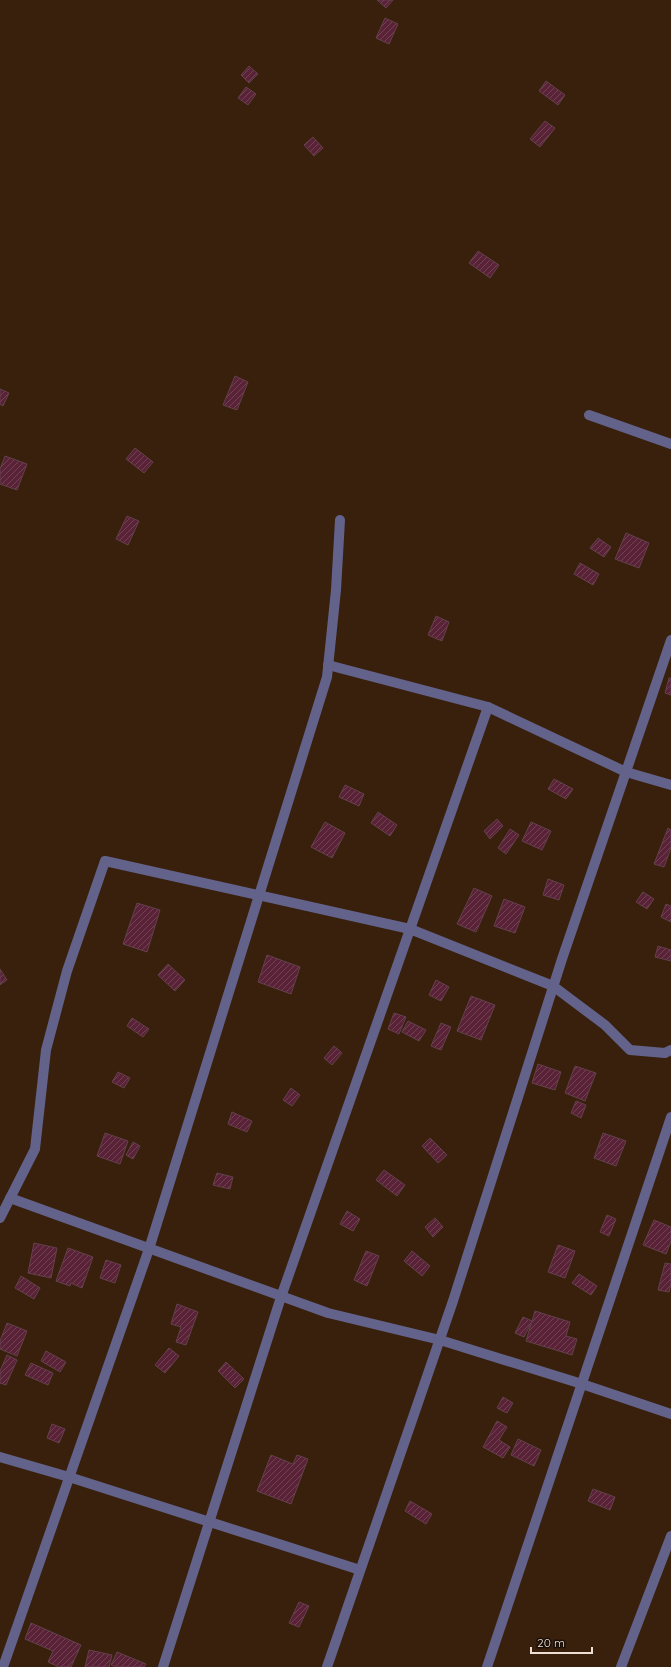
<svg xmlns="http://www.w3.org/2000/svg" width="671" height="1667" font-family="Quicksand,sans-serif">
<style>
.building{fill:url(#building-hatch);stroke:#63414c}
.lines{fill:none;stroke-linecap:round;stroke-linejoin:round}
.street{stroke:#62628b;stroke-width:10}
</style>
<defs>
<pattern id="building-hatch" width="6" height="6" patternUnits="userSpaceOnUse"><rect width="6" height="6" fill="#592237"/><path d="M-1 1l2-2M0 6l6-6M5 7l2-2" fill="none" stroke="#714253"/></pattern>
</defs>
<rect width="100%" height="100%" fill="#39200d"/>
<g class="building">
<path d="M 377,0 L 393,0 L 386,8 Z"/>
<path d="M 385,18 L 398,24 L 389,44 L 376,38 Z"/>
<path d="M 249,66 L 258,74 L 249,83 L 241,75 Z"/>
<path d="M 546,81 L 565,95 L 558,105 L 539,91 Z"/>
<path d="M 246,87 L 256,94 L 248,105 L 238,98 Z"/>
<path d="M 545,121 L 555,128 L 540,147 L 530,139 Z"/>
<path d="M 313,137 L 323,148 L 314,156 L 304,145 Z"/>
<path d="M 478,251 L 499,265 L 490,278 L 469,263 Z"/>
<path d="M 235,376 L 248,382 L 237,410 L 223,405 Z"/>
<path d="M 0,389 L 9,393 L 3,406 L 0,404 Z"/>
<path d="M 135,448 L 153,462 L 144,473 L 126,459 Z"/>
<path d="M 5,456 L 27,464 L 17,490 L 0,484 L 0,469 Z"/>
<path d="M 127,516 L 139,521 L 128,545 L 116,539 Z"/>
<path d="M 626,533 L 649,543 L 639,568 L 615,559 Z"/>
<path d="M 598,538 L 611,547 L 604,557 L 590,548 Z"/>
<path d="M 580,563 L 599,574 L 593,585 L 574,574 Z"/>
<path d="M 436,616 L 449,622 L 442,641 L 428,635 Z"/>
<path d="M 669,678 L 671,678 L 671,695 L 665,693 Z"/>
<path d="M 554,779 L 573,789 L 566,799 L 548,789 Z"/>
<path d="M 345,785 L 364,794 L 359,806 L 339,797 Z"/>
<path d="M 378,812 L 397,825 L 390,836 L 371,823 Z"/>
<path d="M 497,819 L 503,826 L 490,839 L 484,831 Z"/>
<path d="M 325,822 L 345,833 L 332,858 L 311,847 Z"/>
<path d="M 531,822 L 551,831 L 542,850 L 522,841 Z"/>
<path d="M 668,828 L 671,830 L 671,848 L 664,867 L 654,864 Z"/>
<path d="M 510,829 L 519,835 L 506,854 L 498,848 Z"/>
<path d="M 548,879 L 564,885 L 559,900 L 543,895 Z"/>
<path d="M 474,888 L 492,896 L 476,932 L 457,924 Z"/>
<path d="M 643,892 L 654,899 L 647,909 L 636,902 Z"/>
<path d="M 504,899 L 525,907 L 515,933 L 494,926 Z"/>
<path d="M 137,903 L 160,910 L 147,952 L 123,944 Z"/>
<path d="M 666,904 L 671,906 L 671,922 L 661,917 Z"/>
<path d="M 658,946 L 671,950 L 671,961 L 655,957 Z"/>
<path d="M 267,955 L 300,967 L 291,994 L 258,982 Z"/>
<path d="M 168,964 L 185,980 L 175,991 L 158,975 Z"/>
<path d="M 0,969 L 7,980 L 0,985 Z"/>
<path d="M 436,980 L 449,987 L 441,1001 L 429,995 Z"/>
<path d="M 471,996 L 495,1005 L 481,1040 L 457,1031 Z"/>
<path d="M 394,1013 L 406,1017 L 399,1034 L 388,1029 Z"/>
<path d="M 132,1018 L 149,1029 L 143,1037 L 127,1026 Z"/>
<path d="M 408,1021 L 426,1030 L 419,1041 L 402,1032 Z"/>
<path d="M 441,1023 L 451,1027 L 441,1050 L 431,1046 Z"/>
<path d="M 334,1046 L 342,1053 L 332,1065 L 324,1058 Z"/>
<path d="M 538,1064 L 561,1072 L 555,1090 L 532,1083 Z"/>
<path d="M 575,1066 L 596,1073 L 585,1101 L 565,1093 Z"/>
<path d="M 118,1072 L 130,1078 L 124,1088 L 112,1082 Z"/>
<path d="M 291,1088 L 300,1095 L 292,1106 L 283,1100 Z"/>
<path d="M 576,1101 L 586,1105 L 581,1118 L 571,1113 Z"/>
<path d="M 232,1112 L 252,1121 L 247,1132 L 228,1124 Z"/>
<path d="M 105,1133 L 128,1141 L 120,1164 L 97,1156 Z"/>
<path d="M 603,1133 L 626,1141 L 616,1166 L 594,1158 Z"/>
<path d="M 430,1138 L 447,1155 L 438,1163 L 422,1146 Z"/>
<path d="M 133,1142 L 140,1146 L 133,1159 L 126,1155 Z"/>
<path d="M 384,1170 L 405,1185 L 397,1196 L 376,1180 Z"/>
<path d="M 217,1173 L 233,1177 L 230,1189 L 213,1185 Z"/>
<path d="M 347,1211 L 360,1219 L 353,1231 L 340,1224 Z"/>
<path d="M 607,1215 L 616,1219 L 609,1236 L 600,1232 Z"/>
<path d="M 435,1218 L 443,1227 L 433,1237 L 425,1227 Z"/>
<path d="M 654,1220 L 671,1227 L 671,1241 L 666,1254 L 643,1245 Z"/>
<path d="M 34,1243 L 57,1248 L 51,1278 L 28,1273 Z"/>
<path d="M 558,1245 L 575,1251 L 565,1278 L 548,1272 Z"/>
<path d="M 68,1248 L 93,1257 L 82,1288 L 71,1283 L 70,1286 L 56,1281 Z"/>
<path d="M 366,1251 L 379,1256 L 367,1286 L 354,1280 Z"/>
<path d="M 412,1251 L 430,1266 L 422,1276 L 404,1261 Z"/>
<path d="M 106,1260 L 121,1265 L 115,1283 L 100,1278 Z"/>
<path d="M 665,1263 L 671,1264 L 671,1284 L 669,1292 L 658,1290 Z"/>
<path d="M 579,1274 L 597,1286 L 591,1295 L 572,1283 Z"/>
<path d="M 21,1276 L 40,1288 L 34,1299 L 15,1288 Z"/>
<path d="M 177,1304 L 198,1312 L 186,1345 L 176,1342 L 181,1327 L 171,1324 Z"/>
<path d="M 535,1311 L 570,1322 L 566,1336 L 577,1339 L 572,1355 L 526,1341 Z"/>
<path d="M 523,1317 L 532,1321 L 524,1337 L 515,1333 Z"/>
<path d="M 7,1323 L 27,1331 L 17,1356 L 0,1349 L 0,1341 Z"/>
<path d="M 169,1348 L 179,1356 L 165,1373 L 155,1365 Z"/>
<path d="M 46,1351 L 66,1362 L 60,1372 L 41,1361 Z"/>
<path d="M 7,1355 L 17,1360 L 6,1385 L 0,1383 L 0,1371 Z"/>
<path d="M 226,1362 L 244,1379 L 235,1388 L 218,1371 Z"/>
<path d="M 31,1363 L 53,1373 L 48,1385 L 25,1375 Z"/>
<path d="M 503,1397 L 513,1403 L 507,1413 L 497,1408 Z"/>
<path d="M 497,1421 L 507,1427 L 499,1440 L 510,1447 L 503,1458 L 483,1447 Z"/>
<path d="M 52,1424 L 65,1429 L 59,1443 L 47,1438 Z"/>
<path d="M 518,1439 L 541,1450 L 534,1466 L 511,1455 Z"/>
<path d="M 271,1455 L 293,1464 L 297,1455 L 308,1459 L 291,1504 L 257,1491 Z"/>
<path d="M 593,1489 L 615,1497 L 610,1510 L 588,1501 Z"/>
<path d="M 410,1501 L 432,1514 L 426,1524 L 405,1511 Z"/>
<path d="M 299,1602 L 309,1606 L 299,1627 L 289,1623 Z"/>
<path d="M 31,1623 L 81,1645 L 71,1667 L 59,1667 L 48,1662 L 53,1651 L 25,1639 Z"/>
<path d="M 89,1650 L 112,1655 L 109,1667 L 85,1667 Z"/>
<path d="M 117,1652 L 146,1664 L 144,1667 L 116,1667 L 111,1665 Z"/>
</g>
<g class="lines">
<g class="street">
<path d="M 589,415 L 671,444"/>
<path d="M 328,665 L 488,707 L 626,772 L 671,785"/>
<path d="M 10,1198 L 328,1313 L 440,1340 L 582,1384 L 671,1414"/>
<path d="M 0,1218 L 35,1149 L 46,1050 L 67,971 L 105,861 L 410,929 L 553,986 L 605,1025 L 630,1050 L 665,1053 L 671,1050"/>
<path d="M 0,1457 L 69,1477 L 360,1570"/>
<path d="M 3,1667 L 149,1249 L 327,677 L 336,590 L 340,520"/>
<path d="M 163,1667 L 281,1297 L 488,707"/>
<path d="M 327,1667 L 453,1301 L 562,959 L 671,640"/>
<path d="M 487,1667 L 671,1117"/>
<path d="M 621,1667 L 671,1536"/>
</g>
</g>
<path d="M531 1647v6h61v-6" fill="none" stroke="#efded3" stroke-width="2"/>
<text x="537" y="1647" font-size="12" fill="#efded3" stroke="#180d06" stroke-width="3" paint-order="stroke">20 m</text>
</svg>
